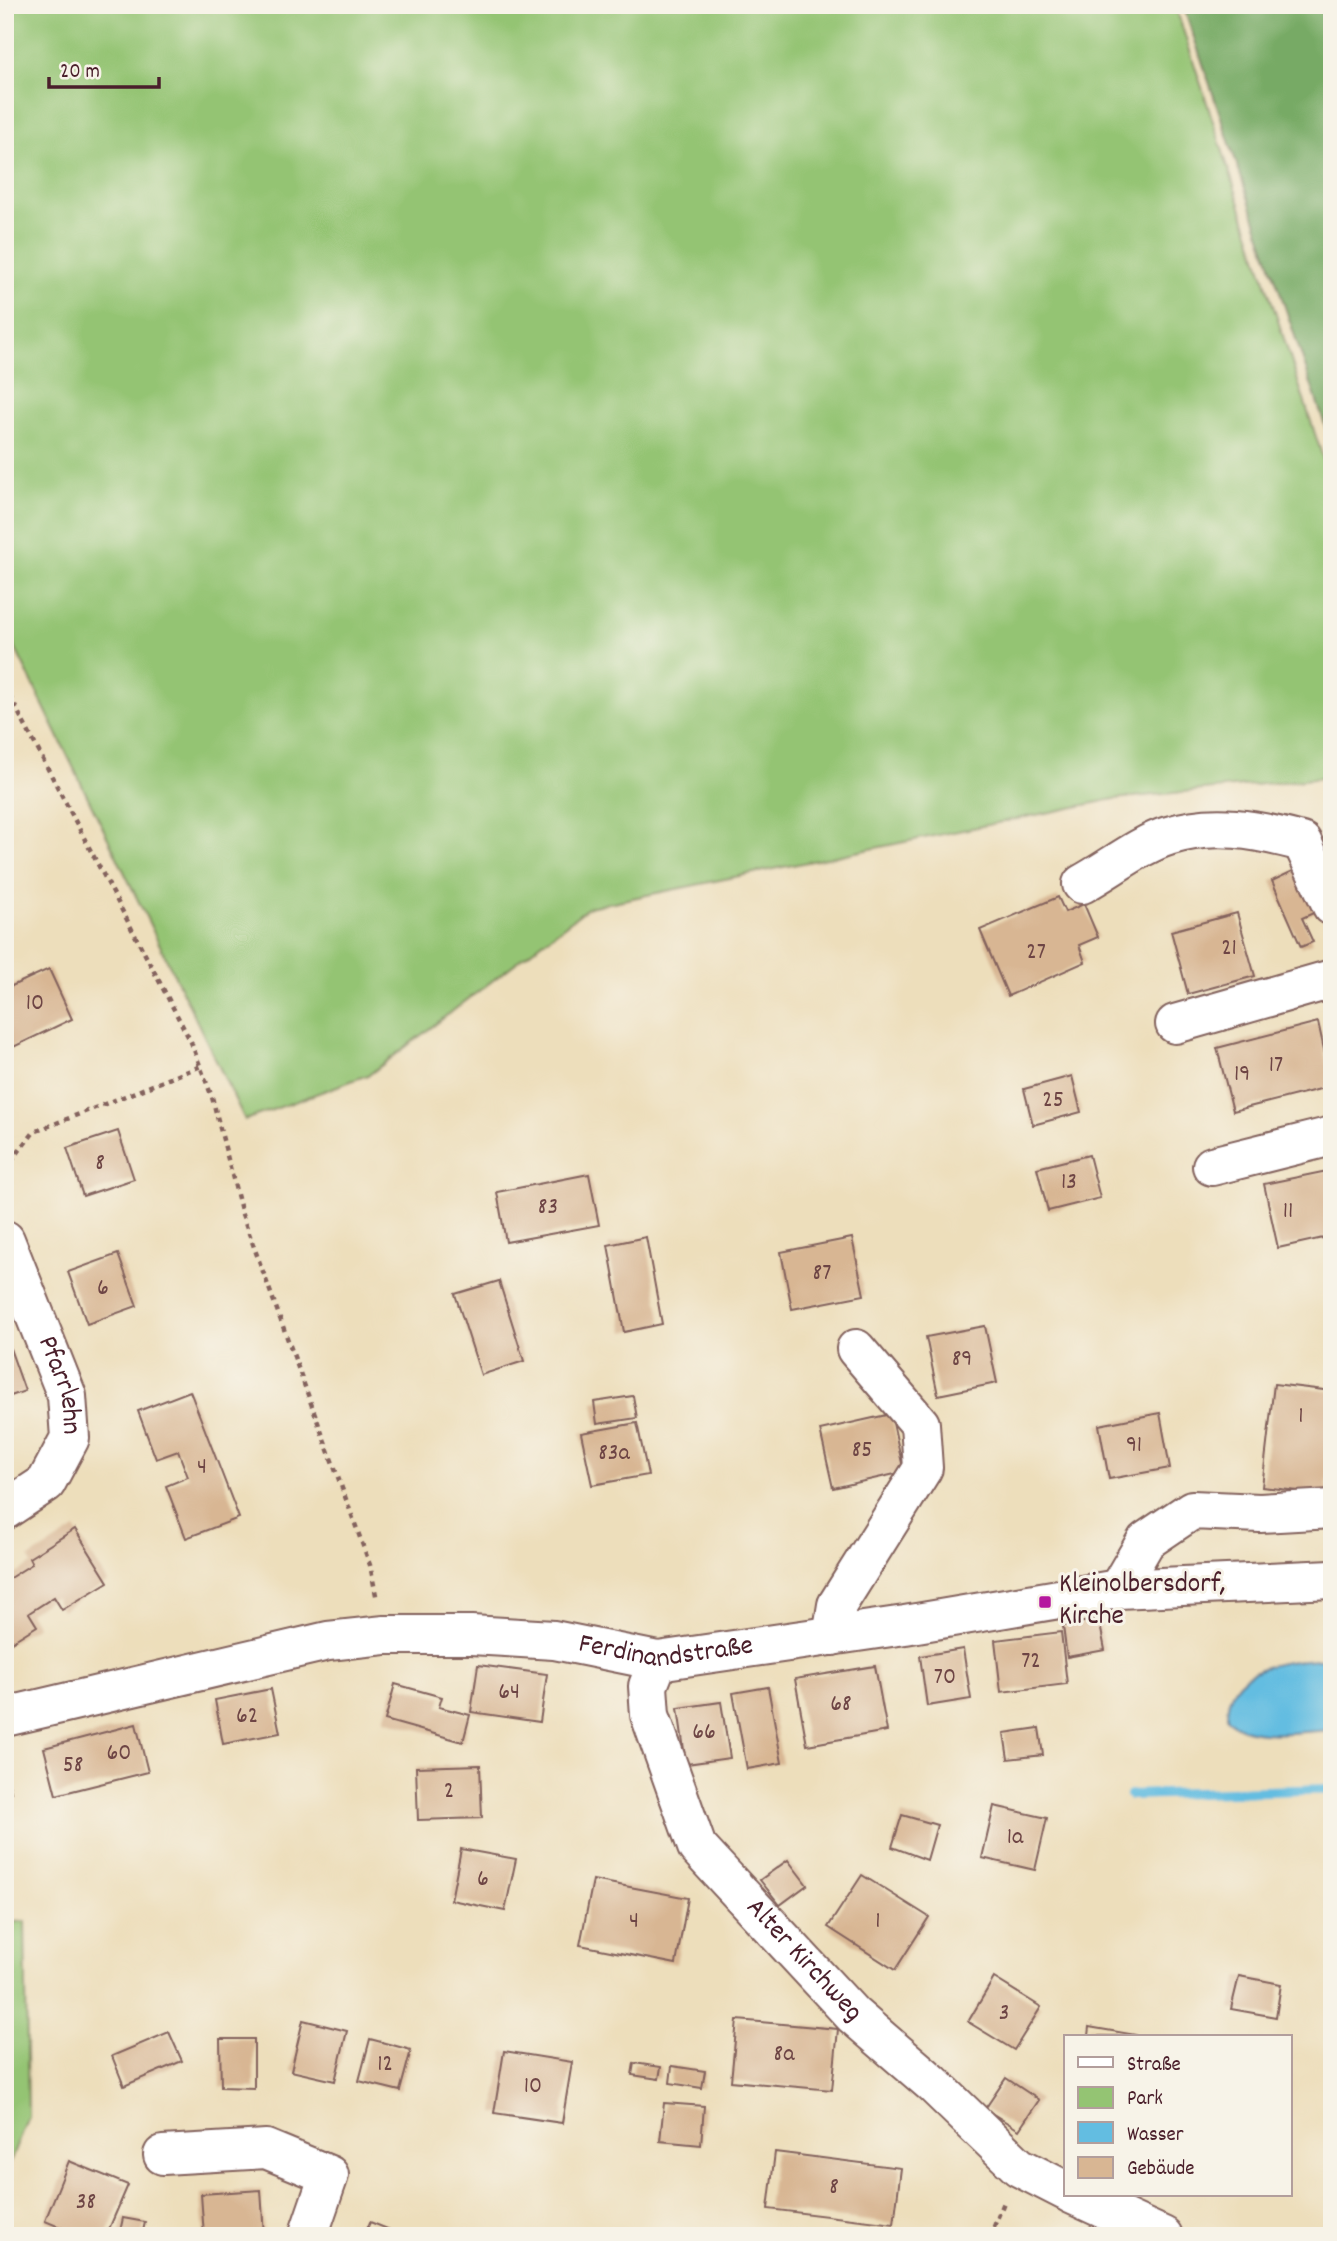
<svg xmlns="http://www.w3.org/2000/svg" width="1337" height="2241" font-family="Dekko,sans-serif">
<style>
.green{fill:#94c473;stroke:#6f724f;stroke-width:2}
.forest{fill:#77aa65;stroke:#606448;stroke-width:2}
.water{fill:#63bde1;stroke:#566e86;stroke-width:2}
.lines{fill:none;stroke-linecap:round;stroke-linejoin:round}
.stream{stroke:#63bde1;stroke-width:10}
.building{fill:#d8b693}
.minor-casing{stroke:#83625d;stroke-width:42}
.path{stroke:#83625d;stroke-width:4.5;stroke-dasharray:5 5;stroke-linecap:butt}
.minor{stroke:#fff;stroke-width:38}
.poi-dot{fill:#b5179e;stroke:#f7f3e8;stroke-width:2.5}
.labels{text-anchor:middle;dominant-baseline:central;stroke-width:6;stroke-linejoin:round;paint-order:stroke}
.number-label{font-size:24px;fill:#6e4545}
.street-label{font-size:28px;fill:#4a1f2b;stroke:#f7f3e8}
.poi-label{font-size:28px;fill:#4a1f2b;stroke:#f7f3e8;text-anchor:start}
</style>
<rect width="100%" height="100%" fill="#f7f3e8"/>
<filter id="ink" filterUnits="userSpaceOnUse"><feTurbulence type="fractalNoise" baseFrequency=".0143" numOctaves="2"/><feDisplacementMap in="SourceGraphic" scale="14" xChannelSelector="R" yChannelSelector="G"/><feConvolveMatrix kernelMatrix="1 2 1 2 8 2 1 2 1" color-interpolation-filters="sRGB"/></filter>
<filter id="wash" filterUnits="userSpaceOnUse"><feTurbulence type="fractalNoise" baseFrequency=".00686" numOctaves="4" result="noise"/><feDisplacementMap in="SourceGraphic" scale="28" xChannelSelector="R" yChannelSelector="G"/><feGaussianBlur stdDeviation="1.57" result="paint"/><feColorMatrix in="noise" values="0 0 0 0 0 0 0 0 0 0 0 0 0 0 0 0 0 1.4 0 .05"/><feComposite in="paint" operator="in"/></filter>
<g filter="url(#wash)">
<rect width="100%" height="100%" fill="#eddebb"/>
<g class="green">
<path d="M 5,5 L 1175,5 L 1332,486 L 1332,777 L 1114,799 L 589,907 L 370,1074 L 245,1120 L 5,627 Z"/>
<path d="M 25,1921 L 28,2116 L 5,2176 L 5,1923 Z"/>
</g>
<path class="forest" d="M 1183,5 L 1332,5 L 1332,446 Z"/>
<path class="water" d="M 1332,1658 L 1332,1730 C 1301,1731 1250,1742 1227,1719 C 1225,1662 1289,1661 1332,1658 Z"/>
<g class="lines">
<path class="stream" d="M 1131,1795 L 1332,1789"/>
</g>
<g id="blocks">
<g class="building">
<path d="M 1299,868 L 1318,911 L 1302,918 L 1313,942 L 1301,947 L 1272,881 Z"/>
<path d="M 1058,897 L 1065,912 L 1084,904 L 1098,937 L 1079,945 L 1085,962 L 1008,996 L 980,930 Z"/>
<path d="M 1237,913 L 1255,976 L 1188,994 L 1171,931 Z"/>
<path d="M 49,969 L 72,1019 L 5,1051 L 5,989 Z"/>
<path d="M 1332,1004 L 1332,1026 L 1331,1026 L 1326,1005 Z"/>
<path d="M 1318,1022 L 1332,1086 L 1233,1111 L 1217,1048 Z"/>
<path d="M 1072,1076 L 1081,1112 L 1033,1125 L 1024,1089 Z"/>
<path d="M 118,1131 L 134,1179 L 83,1196 L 67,1148 Z"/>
<path d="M 1089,1155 L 1100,1198 L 1048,1211 L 1037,1168 Z"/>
<path d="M 1332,1170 L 1332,1236 L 1278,1248 L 1264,1184 Z"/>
<path d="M 589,1174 L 599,1225 L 506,1242 L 497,1192 Z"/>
<path d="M 646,1237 L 662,1324 L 624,1332 L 608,1245 Z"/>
<path d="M 852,1238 L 864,1295 L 792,1309 L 781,1252 Z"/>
<path d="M 118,1254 L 137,1306 L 87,1324 L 68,1272 Z"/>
<path d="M 499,1281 L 524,1361 L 481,1375 L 455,1294 Z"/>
<path d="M 985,1326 L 997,1383 L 938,1395 L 926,1337 Z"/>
<path d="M 8,1343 L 25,1391 L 5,1398 L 5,1344 Z"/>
<path d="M 1274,1384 L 1332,1391 L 1332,1444 L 1326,1494 L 1262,1487 Z"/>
<path d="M 190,1391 L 239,1518 L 186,1538 L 166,1486 L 188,1477 L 178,1451 L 156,1459 L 138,1411 Z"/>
<path d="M 633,1396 L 637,1418 L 597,1424 L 594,1402 Z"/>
<path d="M 1160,1413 L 1170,1468 L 1109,1479 L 1099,1425 Z"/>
<path d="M 891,1414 L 904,1472 L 833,1488 L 820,1430 Z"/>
<path d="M 637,1423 L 648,1475 L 592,1485 L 581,1433 Z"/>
<path d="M 75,1529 L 108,1582 L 62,1610 L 54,1597 L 29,1613 L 37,1626 L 5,1646 L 5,1581 L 32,1564 L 29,1558 Z"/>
<path d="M 1099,1619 L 1105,1650 L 1067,1657 L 1063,1626 Z"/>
<path d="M 1061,1632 L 1067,1684 L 1001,1692 L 995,1640 Z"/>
<path d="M 963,1649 L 971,1699 L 927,1706 L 920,1656 Z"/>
<path d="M 478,1665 L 547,1674 L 540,1722 L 471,1712 Z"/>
<path d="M 875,1666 L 887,1731 L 807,1745 L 795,1679 Z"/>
<path d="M 395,1684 L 442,1697 L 439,1707 L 470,1715 L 463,1742 L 385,1720 Z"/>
<path d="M 768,1687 L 782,1763 L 747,1769 L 733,1693 Z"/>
<path d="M 271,1689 L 280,1733 L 223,1744 L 215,1700 Z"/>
<path d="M 721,1702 L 730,1758 L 686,1764 L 678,1708 Z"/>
<path d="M 136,1724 L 148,1772 L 56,1795 L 44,1748 Z"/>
<path d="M 1039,1728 L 1043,1755 L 1008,1759 L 1004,1733 Z"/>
<path d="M 480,1765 L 482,1818 L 418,1820 L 416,1767 Z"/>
<path d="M 5,1771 L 11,1792 L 5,1793 Z"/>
<path d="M 994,1806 L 1047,1818 L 1035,1870 L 982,1858 Z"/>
<path d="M 902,1815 L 937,1825 L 927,1860 L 892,1847 Z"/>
<path d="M 461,1849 L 516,1859 L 505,1911 L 451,1900 Z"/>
<path d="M 788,1860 L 807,1885 L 780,1905 L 760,1880 Z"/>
<path d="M 862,1875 L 929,1917 L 895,1970 L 828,1927 Z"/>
<path d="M 593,1880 L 688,1898 L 676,1964 L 580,1945 Z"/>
<path d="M 1239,1976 L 1281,1984 L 1276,2017 L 1231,2009 Z"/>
<path d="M 994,1978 L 1041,2007 L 1014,2050 L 968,2022 Z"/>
<path d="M 303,2020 L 347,2031 L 335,2081 L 291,2071 Z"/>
<path d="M 737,2020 L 838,2029 L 832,2090 L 731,2081 Z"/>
<path d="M 1089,2027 L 1136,2035 L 1136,2036 L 1088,2036 Z"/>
<path d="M 169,2032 L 182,2061 L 124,2086 L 112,2056 Z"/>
<path d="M 220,2039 L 254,2039 L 254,2088 L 221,2087 Z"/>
<path d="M 370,2039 L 411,2050 L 400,2091 L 359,2081 Z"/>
<path d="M 504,2051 L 572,2062 L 562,2123 L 494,2113 Z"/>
<path d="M 634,2063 L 661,2067 L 659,2079 L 632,2075 Z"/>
<path d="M 672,2066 L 705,2071 L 702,2088 L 670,2083 Z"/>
<path d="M 1006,2078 L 1039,2100 L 1019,2130 L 985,2109 Z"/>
<path d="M 664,2103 L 704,2106 L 701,2145 L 660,2141 Z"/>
<path d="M 775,2152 L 901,2168 L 894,2224 L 768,2209 Z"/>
<path d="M 69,2161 L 128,2185 L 106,2236 L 81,2236 L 45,2221 Z"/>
<path d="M 261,2190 L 264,2236 L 204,2236 L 201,2194 Z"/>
<path d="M 123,2218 L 145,2222 L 142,2236 L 119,2236 Z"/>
<path d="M 370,2222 L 405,2236 L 364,2236 Z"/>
</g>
</g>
</g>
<g filter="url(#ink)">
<use href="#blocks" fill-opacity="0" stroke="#83625d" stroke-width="2"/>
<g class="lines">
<defs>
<g id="minor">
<path d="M 1082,884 C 1108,870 1141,844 1168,836 C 1214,821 1257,830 1302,842 L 1332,906"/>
<path d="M 1175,1024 L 1332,979"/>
<path d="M 1212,1166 L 1332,1136"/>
<path id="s1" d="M 5,1240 L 67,1396 L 70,1438 L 46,1483 L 5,1510"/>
<path d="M 1118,1589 L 1146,1541 L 1192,1510 L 1260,1513 L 1332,1509"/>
<path d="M 832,1636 L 837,1605 L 923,1468 L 920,1424 L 856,1349"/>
<path id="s2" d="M 658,1661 L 648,1686 L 650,1715 L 697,1847 L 853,2015 L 932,2083 L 1019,2167 L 1066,2191"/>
<path id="s3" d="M 5,1717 L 328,1641 L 385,1635 L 471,1635 L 554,1640 L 658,1661 L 905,1625 L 1118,1589 L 1332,1579"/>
<path d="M 163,2155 L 266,2149 L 329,2175 L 308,2236"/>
<path d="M 1071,2194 L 1163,2236"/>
</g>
</defs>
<use href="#minor" class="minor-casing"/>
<g class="path">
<path d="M 5,687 L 191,1042 L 212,1097 L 242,1214 L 370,1565 L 377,1600"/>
<path d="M 5,1169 L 34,1132 L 201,1066"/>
<path d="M 990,2236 L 1005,2200"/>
</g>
<use href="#minor" class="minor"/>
</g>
</g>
<rect class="poi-dot" x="1038" y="1595" width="14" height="14" rx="3.5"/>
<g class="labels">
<g class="number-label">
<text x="1229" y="949">21</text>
<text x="1036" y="953">27</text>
<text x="35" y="1004">10</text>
<text x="1276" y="1066">17</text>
<text x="1242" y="1075">19</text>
<text x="1053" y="1101">25</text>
<text x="100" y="1164">8</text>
<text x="1069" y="1183">13</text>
<text x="548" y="1208">83</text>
<text x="1288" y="1212">11</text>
<text x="822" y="1274">87</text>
<text x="103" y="1289">6</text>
<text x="962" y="1360">89</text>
<text x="1301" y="1417">1</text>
<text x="1134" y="1446">91</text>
<text x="862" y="1451">85</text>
<text x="614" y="1454">83a</text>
<text x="202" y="1468">4</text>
<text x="1031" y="1662">72</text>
<text x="945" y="1678">70</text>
<text x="509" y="1693">64</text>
<text x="841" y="1705">68</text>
<text x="247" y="1717">62</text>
<text x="704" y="1733">66</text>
<text x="119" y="1754">60</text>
<text x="73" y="1766">58</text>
<text x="449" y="1792">2</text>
<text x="1015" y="1838">1a</text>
<text x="483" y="1880">6</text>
<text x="634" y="1922">4</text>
<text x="878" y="1922">1</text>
<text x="1004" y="2014">3</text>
<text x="784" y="2055">8a</text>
<text x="385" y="2065">12</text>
<text x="533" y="2087">10</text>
<text x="834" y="2188">8</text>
<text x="86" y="2203">38</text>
</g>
<g class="street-label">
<text stroke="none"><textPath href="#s1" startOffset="156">Pfarrlehn</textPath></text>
<text stroke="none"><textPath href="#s3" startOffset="672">Ferdinandstraße</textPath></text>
<text stroke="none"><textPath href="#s2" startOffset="352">Alter Kirchweg</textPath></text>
</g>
<g class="poi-label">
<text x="1059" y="1586">Kleinolbersdorf,<tspan x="1059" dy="32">Kirche</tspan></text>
</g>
</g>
<rect width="1337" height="2241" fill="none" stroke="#f7f3e8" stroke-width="28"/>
<rect x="1064" y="2035" width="228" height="161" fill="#f7f3e8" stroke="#b29e9c" stroke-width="2"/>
<rect x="1078" y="2057" width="35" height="10" fill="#ffffff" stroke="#b29e9c" stroke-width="2"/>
<text x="1127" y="2070" font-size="21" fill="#4a1f2b">Straße</text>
<rect x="1078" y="2087" width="35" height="21" fill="#94c473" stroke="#b29e9c" stroke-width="2"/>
<text x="1127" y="2104" font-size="21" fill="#4a1f2b">Park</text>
<rect x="1078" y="2122" width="35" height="21" fill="#63bde1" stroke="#b29e9c" stroke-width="2"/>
<text x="1127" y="2140" font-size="21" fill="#4a1f2b">Wasser</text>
<rect x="1078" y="2157" width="35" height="21" fill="#d8b693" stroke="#b29e9c" stroke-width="2"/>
<text x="1127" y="2174" font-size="21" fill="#4a1f2b">Gebäude</text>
<path d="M49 77v10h110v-10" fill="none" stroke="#4a1f2b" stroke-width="3.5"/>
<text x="60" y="77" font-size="21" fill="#4a1f2b" stroke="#f7f3e8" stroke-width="5" paint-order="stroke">20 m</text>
</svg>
